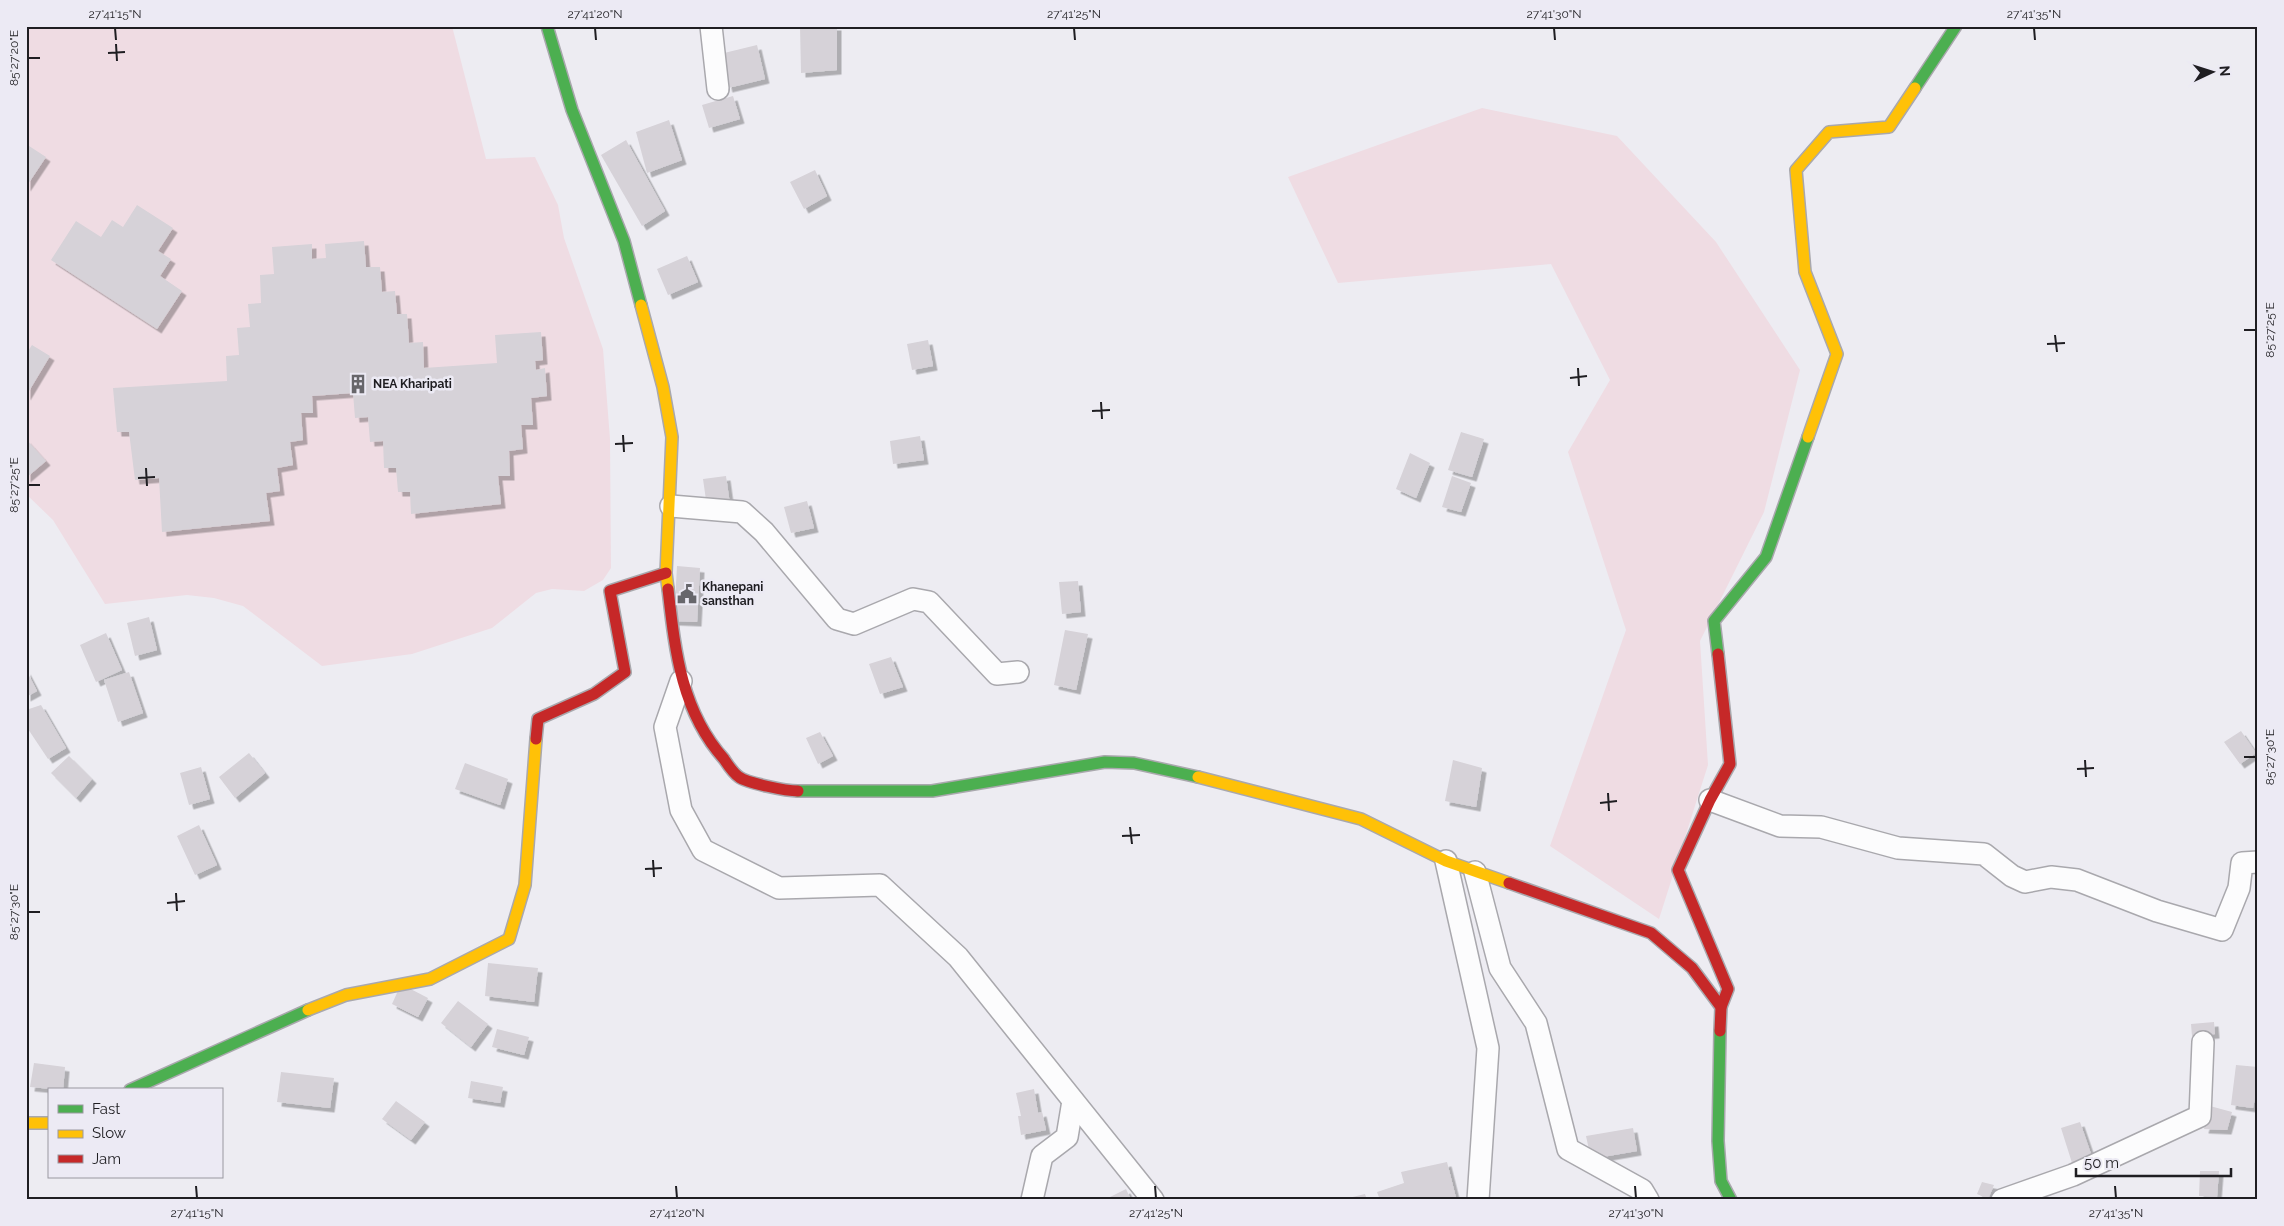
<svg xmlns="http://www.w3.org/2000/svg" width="2284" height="1226" font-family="Raleway,sans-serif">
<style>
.green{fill:#efdce3}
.building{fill:#d6d2d8;filter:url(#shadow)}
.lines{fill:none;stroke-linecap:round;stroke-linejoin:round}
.street-casing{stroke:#a9a8ad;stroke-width:24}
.fast-casing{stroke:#a9a8ad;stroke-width:14}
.slow-casing{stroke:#a9a8ad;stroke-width:14}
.jam-casing{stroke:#a9a8ad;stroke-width:14}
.street{stroke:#fcfcfd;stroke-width:21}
.fast{stroke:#4caf50;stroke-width:11}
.slow{stroke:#ffc107;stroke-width:11}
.jam{stroke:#c62828;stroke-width:11}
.ticks{fill:none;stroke:#1f1e22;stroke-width:2}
.labels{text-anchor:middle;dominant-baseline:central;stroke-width:5;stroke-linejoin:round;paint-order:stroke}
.poi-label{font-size:12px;font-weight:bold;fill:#1f1e22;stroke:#eceaf4;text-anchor:start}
.neatline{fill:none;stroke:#1f1e22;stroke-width:2}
.ticks-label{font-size:12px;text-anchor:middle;fill:#1f1e22}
</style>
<defs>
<filter id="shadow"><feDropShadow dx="4.5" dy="4.5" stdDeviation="0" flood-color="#0004"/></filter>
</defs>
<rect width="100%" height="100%" fill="#edecf2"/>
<g class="green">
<path d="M 26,26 L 452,26 L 486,159 L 535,157 L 558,205 L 564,238 L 603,349 L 610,439 L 611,568 L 603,580 L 584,591 L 552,589 L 536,593 L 492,628 L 412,654 L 322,666 L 243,606 L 214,598 L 187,595 L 105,604 L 53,520 L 26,494 Z"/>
<path d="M 1482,108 L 1617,136 L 1716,242 L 1800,370 L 1764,512 L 1700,641 L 1708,765 L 1659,919 L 1550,846 L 1626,630 L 1568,452 L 1610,380 L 1551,264 L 1338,283 L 1288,177 Z"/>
</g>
<g class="building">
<path d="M 800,26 L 837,26 L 837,70 L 801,73 Z"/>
<path d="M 757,45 L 765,79 L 728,88 L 720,54 Z"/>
<path d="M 733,96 L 740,119 L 709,128 L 702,105 Z"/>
<path d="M 669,120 L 682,160 L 647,173 L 636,132 Z"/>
<path d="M 626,140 L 665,211 L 642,226 L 601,155 Z"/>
<path d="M 26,144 L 46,157 L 26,187 Z"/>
<path d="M 815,170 L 827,196 L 804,209 L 790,182 Z"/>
<path d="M 137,205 L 173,228 L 158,251 L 171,259 L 160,276 L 182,291 L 157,329 L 51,260 L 76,221 L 101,237 L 112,220 L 123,227 Z"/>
<path d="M 364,241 L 366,267 L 380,267 L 382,292 L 395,291 L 397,314 L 407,314 L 409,343 L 423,342 L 424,368 L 497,363 L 495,335 L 541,332 L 543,360 L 535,361 L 536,370 L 545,368 L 547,396 L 531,398 L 533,425 L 521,425 L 523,449 L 509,451 L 510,476 L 498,476 L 501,504 L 411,514 L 410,492 L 398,492 L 396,468 L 384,468 L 383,441 L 370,442 L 368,417 L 355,418 L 353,393 L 312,396 L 313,413 L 301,413 L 303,440 L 290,442 L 293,465 L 277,468 L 280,491 L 266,493 L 270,521 L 162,532 L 159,478 L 135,480 L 129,432 L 117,432 L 113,388 L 227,381 L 226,356 L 239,355 L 237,328 L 250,327 L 248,304 L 261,303 L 260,275 L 274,274 L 272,247 L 312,244 L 312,259 L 326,258 L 325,244 Z"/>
<path d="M 687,256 L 698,282 L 668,295 L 657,269 Z"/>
<path d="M 928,340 L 933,366 L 912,370 L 907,344 Z"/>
<path d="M 32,345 L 50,356 L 26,396 L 26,354 Z"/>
<path d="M 1461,432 L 1484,439 L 1472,477 L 1448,470 Z"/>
<path d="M 920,436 L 924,460 L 893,464 L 890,441 Z"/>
<path d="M 26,439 L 46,461 L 26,478 Z"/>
<path d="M 1410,453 L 1430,463 L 1416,498 L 1396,489 Z"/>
<path d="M 726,476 L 730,505 L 707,507 L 703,479 Z"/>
<path d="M 1452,476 L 1471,483 L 1461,512 L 1442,507 Z"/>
<path d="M 807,501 L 814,528 L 791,533 L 784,507 Z"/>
<path d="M 677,566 L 700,568 L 697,622 L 674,621 Z"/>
<path d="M 1078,581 L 1081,612 L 1062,614 L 1059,582 Z"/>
<path d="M 149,617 L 157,650 L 135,656 L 127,623 Z"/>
<path d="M 1065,630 L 1088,634 L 1076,690 L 1054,685 Z"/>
<path d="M 106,633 L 122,670 L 96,682 L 80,645 Z"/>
<path d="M 891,657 L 903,687 L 880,694 L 869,664 Z"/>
<path d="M 26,670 L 37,691 L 26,697 Z"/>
<path d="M 129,672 L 143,713 L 118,722 L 104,680 Z"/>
<path d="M 41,705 L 66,748 L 48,759 L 26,726 L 26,710 Z"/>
<path d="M 2241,731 L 2256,753 L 2240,764 L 2224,742 Z"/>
<path d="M 820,732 L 833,756 L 818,764 L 806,738 Z"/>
<path d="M 249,753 L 265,773 L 235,798 L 219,777 Z"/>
<path d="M 69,756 L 92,779 L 76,798 L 51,773 Z"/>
<path d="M 1453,760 L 1482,768 L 1476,807 L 1445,801 Z"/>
<path d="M 465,763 L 508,779 L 500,805 L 455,789 Z"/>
<path d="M 201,767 L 210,799 L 189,805 L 180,773 Z"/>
<path d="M 199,825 L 217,865 L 195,875 L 177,836 Z"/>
<path d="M 488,963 L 538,968 L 534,1002 L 485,996 Z"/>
<path d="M 401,984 L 428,998 L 418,1017 L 392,1004 Z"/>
<path d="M 458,1001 L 488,1024 L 471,1047 L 441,1023 Z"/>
<path d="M 2214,1022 L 2215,1034 L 2192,1036 L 2191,1024 Z"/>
<path d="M 497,1029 L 529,1037 L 524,1055 L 492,1047 Z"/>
<path d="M 34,1063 L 65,1067 L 63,1090 L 30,1087 Z"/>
<path d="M 2236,1065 L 2258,1067 L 2258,1083 L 2253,1108 L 2231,1105 Z"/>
<path d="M 281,1072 L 334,1078 L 330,1108 L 277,1102 Z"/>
<path d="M 471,1081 L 503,1087 L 500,1103 L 468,1098 Z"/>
<path d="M 1034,1089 L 1038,1113 L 1042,1112 L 1046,1130 L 1021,1135 L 1018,1116 L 1021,1116 L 1016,1093 Z"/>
<path d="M 396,1101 L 425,1122 L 411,1140 L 382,1119 Z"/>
<path d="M 2210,1106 L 2232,1112 L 2227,1130 L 2204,1129 Z"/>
<path d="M 2080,1122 L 2092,1157 L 2072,1163 L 2061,1128 Z"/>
<path d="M 1633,1128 L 1637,1151 L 1591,1159 L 1586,1136 Z"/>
<path d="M 1447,1162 L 1456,1198 L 1380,1200 L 1377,1192 L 1404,1183 L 1401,1172 Z"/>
<path d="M 2200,1171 L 2219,1171 L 2217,1197 L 2199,1196 Z"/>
<path d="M 1982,1182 L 1994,1185 L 1988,1199 L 1977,1194 Z"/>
<path d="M 1126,1189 L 1131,1200 L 1111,1200 L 1110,1197 Z"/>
<path d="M 1365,1194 L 1367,1200 L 1344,1200 L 1344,1199 Z"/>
</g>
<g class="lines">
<defs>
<g id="street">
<path d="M 711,26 L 718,89"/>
<path d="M 671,506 L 742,512 L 764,532 L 837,619 L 854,624 L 913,599 L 929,602 L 997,674 L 1018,672"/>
<path d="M 681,681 L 665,727 L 681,810 L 703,850 L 779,888 L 880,885 L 958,957 L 1153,1200"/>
<path d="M 1710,800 L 1780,826 L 1821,827 L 1898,848 L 1984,854 L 2012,876 L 2025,882 L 2051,877 L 2077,880 L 2157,911 L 2222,930 L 2239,888 L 2242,863 L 2258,862"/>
<path d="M 1446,861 L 1488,1048 L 1478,1200"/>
<path d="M 1475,872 L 1500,968 L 1536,1023 L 1568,1149 L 1642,1190 L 1648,1200"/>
<path d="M 1032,1200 L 1042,1156 L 1067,1137 L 1073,1101"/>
<path d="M 2002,1200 L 2073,1175 L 2200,1116 L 2203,1042"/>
</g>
<g id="fast">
<path d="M 547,26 L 572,110 L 624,241 L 641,305"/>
<path d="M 1915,88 L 1956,26"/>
<path d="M 1718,654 L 1714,621 L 1766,557 L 1808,437"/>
<path d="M 798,791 L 932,791 L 1105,762 L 1134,763 L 1198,777"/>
<path d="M 1720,1031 L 1718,1141 L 1721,1181 L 1731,1200"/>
<path d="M 130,1090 L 308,1010"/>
</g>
<g id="slow">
<path d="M 641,305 L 663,387 L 672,437 L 666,573 L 668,589"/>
<path d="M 1808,437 L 1837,354 L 1805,272 L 1796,170 L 1829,132 L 1889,127 L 1915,88"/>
<path d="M 1198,777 L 1361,819 L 1446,861 L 1509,883"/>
<path d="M 308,1010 L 346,995 L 430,979 L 509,939 L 525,885 L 536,739"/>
<path d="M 26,1123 L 49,1123"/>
</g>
<g id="jam">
<path d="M 668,589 C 675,650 681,711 724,759 C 728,765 733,773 739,777 C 747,783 786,791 798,791"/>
<path d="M 1718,654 L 1730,764 L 1710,800 L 1678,870 L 1728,989 L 1721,1007"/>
<path d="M 536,739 L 538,719 L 594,694 L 625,672 L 610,591 L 666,573"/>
<path d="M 1509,883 L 1651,933 L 1692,968 L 1721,1007 L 1720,1031"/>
</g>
</defs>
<use href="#street" class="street-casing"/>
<use href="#fast" class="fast-casing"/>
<use href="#slow" class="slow-casing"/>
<use href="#jam" class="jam-casing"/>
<use href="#street" class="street"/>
<use href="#fast" class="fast"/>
<use href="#slow" class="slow"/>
<use href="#jam" class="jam"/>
</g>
<path class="ticks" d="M 115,28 L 116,40M 595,28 L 596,40M 1074,28 L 1075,40M 1554,28 L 1555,40M 2034,28 L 2035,40M 116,44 L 117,61M 108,53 L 125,52M 28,58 L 40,58M 2244,330 L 2256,330M 2055,335 L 2057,352M 2047,344 L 2065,343M 1578,368 L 1579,386M 1570,378 L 1587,376M 1101,402 L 1102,419M 1092,411 L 1110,410M 623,435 L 624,452M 615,444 L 633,443M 146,468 L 147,486M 138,478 L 155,477M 28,485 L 40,485M 2244,757 L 2256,757M 2085,760 L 2086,777M 2077,769 L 2094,768M 1608,793 L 1609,811M 1600,803 L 1617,801M 1130,827 L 1132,844M 1122,836 L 1140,835M 653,860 L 654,877M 645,869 L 662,868M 176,893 L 177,911M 167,903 L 185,901M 28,912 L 40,912M 196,1186 L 197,1198M 676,1186 L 677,1198M 1155,1186 L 1156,1198M 1635,1186 L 1636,1198M 2115,1186 L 2116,1198"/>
<defs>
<symbol id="building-bare" viewBox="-9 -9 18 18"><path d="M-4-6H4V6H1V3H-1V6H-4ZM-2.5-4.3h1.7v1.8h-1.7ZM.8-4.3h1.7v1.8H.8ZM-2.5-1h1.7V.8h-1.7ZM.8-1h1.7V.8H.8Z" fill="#67666b" stroke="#eceaf4" stroke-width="2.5" paint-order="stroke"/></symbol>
<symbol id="civic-bare" viewBox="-9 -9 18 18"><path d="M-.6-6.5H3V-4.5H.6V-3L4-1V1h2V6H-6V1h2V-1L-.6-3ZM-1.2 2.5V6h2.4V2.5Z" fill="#67666b" stroke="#eceaf4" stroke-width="2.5" paint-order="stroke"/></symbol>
</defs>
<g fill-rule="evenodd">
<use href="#building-bare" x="344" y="370" width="28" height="28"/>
<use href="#civic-bare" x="673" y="580" width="28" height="28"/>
</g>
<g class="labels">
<g class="poi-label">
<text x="373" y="384">NEA Kharipati</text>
<text x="702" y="587">Khanepani<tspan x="702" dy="14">sansthan</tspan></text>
</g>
</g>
<rect width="2284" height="1226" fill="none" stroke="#eceaf4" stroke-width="55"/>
<rect x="48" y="1088" width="175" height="90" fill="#eceaf4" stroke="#9a98a0"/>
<rect x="58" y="1105" width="25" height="8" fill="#4caf50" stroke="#9a98a0"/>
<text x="92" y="1114" font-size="15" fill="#1f1e22">Fast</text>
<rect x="58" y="1130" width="25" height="8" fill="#ffc107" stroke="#9a98a0"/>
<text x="92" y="1138" font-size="15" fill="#1f1e22">Slow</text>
<rect x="58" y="1155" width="25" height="8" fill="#c62828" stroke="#9a98a0"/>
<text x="92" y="1164" font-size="15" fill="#1f1e22">Jam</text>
<g transform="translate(2212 72) rotate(86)" stroke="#eceaf4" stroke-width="4" paint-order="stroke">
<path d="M0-4L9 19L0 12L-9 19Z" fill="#1f1e22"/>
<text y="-8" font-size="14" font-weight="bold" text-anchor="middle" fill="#1f1e22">N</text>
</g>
<path d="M2076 1168v8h155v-8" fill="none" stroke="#1f1e22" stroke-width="2.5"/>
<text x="2084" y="1168" font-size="15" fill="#1f1e22" stroke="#eceaf4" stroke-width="4" paint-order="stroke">50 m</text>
<rect x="28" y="28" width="2228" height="1170" class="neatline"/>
<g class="ticks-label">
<text x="115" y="18">27°41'15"N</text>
<text x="595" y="18">27°41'20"N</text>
<text x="1074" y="18">27°41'25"N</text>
<text x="1554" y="18">27°41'30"N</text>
<text x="2034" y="18">27°41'35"N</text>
<text transform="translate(14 58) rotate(-90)" y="4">85°27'20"E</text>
<text transform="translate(2270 330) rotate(-90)" y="4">85°27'25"E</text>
<text transform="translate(14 485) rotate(-90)" y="4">85°27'25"E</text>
<text transform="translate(2270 757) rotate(-90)" y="4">85°27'30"E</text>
<text transform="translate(14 912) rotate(-90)" y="4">85°27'30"E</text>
<text x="197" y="1217">27°41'15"N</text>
<text x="677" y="1217">27°41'20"N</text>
<text x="1156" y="1217">27°41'25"N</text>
<text x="1636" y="1217">27°41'30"N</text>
<text x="2116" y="1217">27°41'35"N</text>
</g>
</svg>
